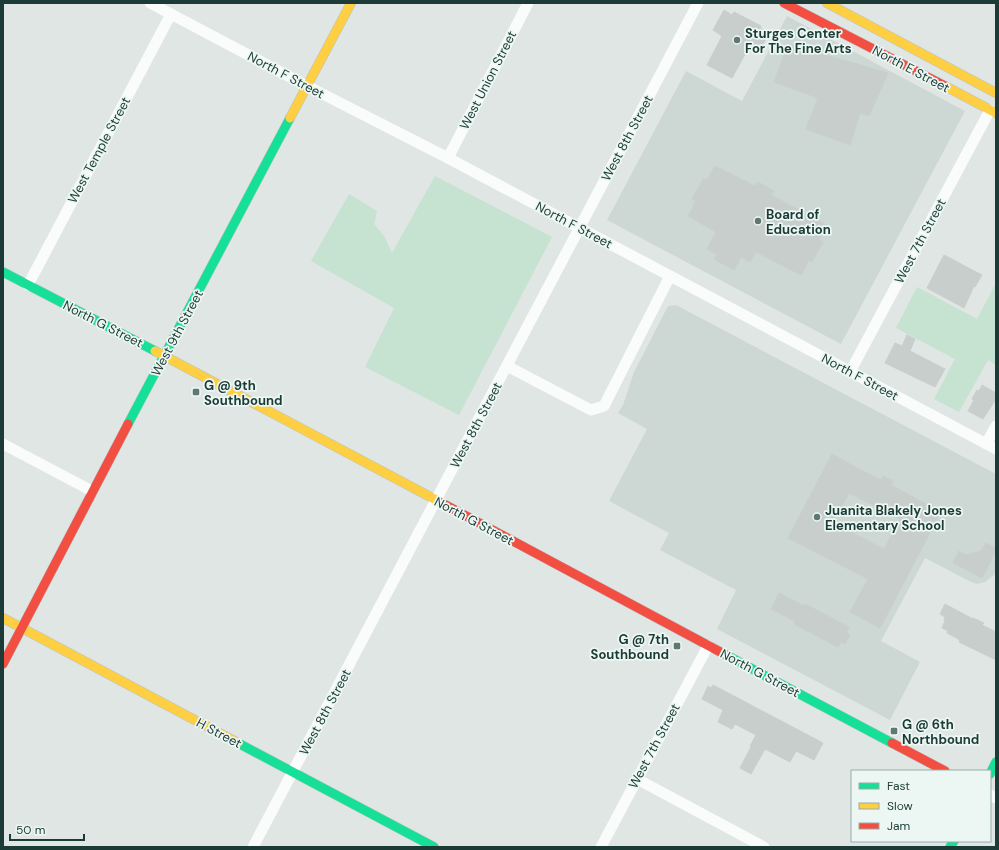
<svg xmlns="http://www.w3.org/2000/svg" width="999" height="850" font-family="'DM Sans',sans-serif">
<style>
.built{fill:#cdd8d4}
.green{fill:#c6e2d1}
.building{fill:#c7cecb;stroke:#c8cfcd;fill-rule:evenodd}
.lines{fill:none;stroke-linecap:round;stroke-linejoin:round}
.fast-casing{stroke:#b8c3c1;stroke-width:10}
.slow-casing{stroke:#b8c3c1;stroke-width:10}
.jam-casing{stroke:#b8c3c1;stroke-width:10}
.street{stroke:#fafbfb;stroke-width:11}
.fast{stroke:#16e098;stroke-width:9}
.slow{stroke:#ffcf43;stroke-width:9}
.jam{stroke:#f24e42;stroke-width:9}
.poi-dot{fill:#617773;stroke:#ecf7f3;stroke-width:1.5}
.labels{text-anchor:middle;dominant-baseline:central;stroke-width:3.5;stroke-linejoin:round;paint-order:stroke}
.poi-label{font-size:13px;font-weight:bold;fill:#1c3b36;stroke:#ecf7f3;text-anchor:start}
.street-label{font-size:13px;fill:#1c3b36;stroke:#ecf7f3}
</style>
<rect width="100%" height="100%" fill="#e0e6e4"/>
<g class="built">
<path d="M 787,16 L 965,111 L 841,344 L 607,220 L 686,71 L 742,101 Z"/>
<path d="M 676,305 L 996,474 L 996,571 L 994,575 L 985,582 L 977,584 L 969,581 L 925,558 L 881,641 L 920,662 L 890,720 L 717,629 L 736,590 L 660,550 L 669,533 L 609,501 L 647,429 L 618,413 L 623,405 L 634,372 L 668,306 Z"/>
</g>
<g class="green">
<path d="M 435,176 L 552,237 L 459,415 L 365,367 L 394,308 L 311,261 L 349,194 L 377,211 L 374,224 L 384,236 L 392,253 Z"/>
<path d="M 996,283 L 996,365 L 988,360 L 959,412 L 934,399 L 955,359 L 896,328 L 917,287 L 977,319 Z"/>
</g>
<g class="building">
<path d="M 724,10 L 732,15 L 734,12 L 761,26 L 760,28 L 769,33 L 758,54 L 748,49 L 732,78 L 707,65 L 722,36 L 713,30 Z"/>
<path d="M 788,44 L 888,73 L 869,116 L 860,113 L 850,145 L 806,129 L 818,98 L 774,82 Z"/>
<path d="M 715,166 L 755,186 L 758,182 L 774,191 L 771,195 L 827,225 L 819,240 L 823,242 L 812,262 L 809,260 L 801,275 L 756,252 L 750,262 L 741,257 L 734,270 L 714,259 L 717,254 L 707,249 L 716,232 L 688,216 L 696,201 L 692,199 L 703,179 L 707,180 Z"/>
<path d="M 944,255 L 982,275 L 975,287 L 974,286 L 964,308 L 927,288 Z"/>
<path d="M 907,335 L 915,339 L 910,351 L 945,369 L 935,387 L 885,363 L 895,343 L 902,346 Z"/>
<path d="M 982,385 L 996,393 L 996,399 L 983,419 L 968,411 L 974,400 L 972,399 L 977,390 L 979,391 Z"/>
<path d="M 832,454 L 861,470 L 881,480 L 883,476 L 893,481 L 891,485 L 941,512 L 880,628 L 850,612 L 868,579 L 788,538 ZM 849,493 L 900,519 L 884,549 L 833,523 Z"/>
<path d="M 986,543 L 996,548 L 996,551 L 982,578 L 953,563 L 959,551 L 966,555 L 981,551 Z"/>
<path d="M 779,593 L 804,606 L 805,604 L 849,627 L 846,633 L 850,635 L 845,644 L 841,642 L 838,647 L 794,624 L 795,621 L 771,609 Z"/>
<path d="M 945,604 L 973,619 L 973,618 L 984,623 L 982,625 L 996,632 L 996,660 L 959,642 L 960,640 L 947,633 L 948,631 L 942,628 L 945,621 L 944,620 L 945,617 L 940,614 Z"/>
<path d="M 713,685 L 823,743 L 814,760 L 796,751 L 790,762 L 765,749 L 751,774 L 740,768 L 751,747 L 750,746 L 756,735 L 735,724 L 732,729 L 718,722 L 723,710 L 702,699 L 708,686 L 711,688 Z"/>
</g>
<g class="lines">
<defs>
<g id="fast">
<path d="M 3,272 L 155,351"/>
<path d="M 128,424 L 290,118"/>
<path d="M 726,655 L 892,743"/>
<path d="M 238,743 L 434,847"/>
<path d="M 990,774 L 996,762"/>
<path d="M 950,847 L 954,841"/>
</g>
<g id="slow">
<path d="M 827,3 L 996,93"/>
<path d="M 945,86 L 996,113"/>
<path d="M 290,118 L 351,3"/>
<path d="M 155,351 L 440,502"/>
<path d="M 3,618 L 238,743"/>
</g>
<g id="jam">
<path d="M 784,3 L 945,86"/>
<path d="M 440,502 L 726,655"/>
<path d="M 3,664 L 128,424"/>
<path d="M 892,743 L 945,771"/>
</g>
</defs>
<use href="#fast" class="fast-casing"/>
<use href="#slow" class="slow-casing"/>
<use href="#jam" class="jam-casing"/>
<g class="street">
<path d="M 150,3 L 307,86 L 448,158 L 996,449"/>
<path d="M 448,158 L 528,3"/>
<path d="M 28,285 L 171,14"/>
<path d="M 507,366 L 591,410 L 604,406 L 670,276"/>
<path d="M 850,372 L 990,110"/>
<path d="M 3,444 L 92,491"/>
<path d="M 986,444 L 996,426"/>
<path d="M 637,779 L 764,847"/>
<path d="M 990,795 L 996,798"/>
<path d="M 253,847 L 698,3"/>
<path d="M 601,847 L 708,646"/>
</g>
<use href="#fast" class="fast"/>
<use href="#slow" class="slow"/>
<use href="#jam" class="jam"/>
</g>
<g class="poi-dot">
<circle cx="737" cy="40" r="4"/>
<circle cx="758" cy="221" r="4"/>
<rect x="192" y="388" width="8" height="8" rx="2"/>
<circle cx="817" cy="517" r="4"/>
<rect x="673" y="642" width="8" height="8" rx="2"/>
<rect x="890" y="727" width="8" height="8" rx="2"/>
</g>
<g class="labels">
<g class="poi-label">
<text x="745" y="33">Sturges Center<tspan x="745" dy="15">For The Fine Arts</tspan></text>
<text x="766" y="214">Board of<tspan x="766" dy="15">Education</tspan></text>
<text x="204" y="385">G @ 9th<tspan x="204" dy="15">Southbound</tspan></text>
<text x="825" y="510">Juanita Blakely Jones<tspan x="825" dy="15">Elementary School</tspan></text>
<text x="669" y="639" text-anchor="end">G @ 7th<tspan x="669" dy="15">Southbound</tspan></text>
<text x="902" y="724">G @ 6th<tspan x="902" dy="15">Northbound</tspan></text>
</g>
<g class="street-label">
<text transform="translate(911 69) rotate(28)">North E Street</text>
<text transform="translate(286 75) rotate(28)">North F Street</text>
<text transform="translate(488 80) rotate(-63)">West Union Street</text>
<text transform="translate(627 138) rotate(-62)">West 8th Street</text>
<text transform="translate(99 150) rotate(-62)">West Temple Street</text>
<text transform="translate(574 225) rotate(28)">North F Street</text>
<text transform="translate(920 241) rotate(-62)">West 7th Street</text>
<text transform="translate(103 324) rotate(27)">North G Street</text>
<text transform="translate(177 333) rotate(-62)">West 9th Street</text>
<text transform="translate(860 377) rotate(28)">North F Street</text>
<text transform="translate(476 425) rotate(-62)">West 8th Street</text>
<text transform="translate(474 521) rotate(28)">North G Street</text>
<text transform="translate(760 673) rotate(28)">North G Street</text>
<text transform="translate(325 712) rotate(-62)">West 8th Street</text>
<text transform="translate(219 733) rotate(28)">H Street</text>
<text transform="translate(654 746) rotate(-62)">West 7th Street</text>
</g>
</g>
<rect width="999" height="850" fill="none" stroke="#1c3b36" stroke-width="8"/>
<rect x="851" y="770" width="140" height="72" fill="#ecf7f3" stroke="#99aca7"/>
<rect x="859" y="783" width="20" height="6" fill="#16e098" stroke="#99aca7"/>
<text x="887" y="790" font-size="12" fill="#1c3b36">Fast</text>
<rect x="859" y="803" width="20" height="6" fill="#ffcf43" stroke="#99aca7"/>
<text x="887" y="810" font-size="12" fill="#1c3b36">Slow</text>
<rect x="859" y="823" width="20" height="6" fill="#f24e42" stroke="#99aca7"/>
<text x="887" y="830" font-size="12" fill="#1c3b36">Jam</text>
<path d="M10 834v6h74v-6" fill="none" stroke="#1c3b36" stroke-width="2"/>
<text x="16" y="834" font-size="12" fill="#1c3b36" stroke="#ecf7f3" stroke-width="3" paint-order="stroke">50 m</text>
</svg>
